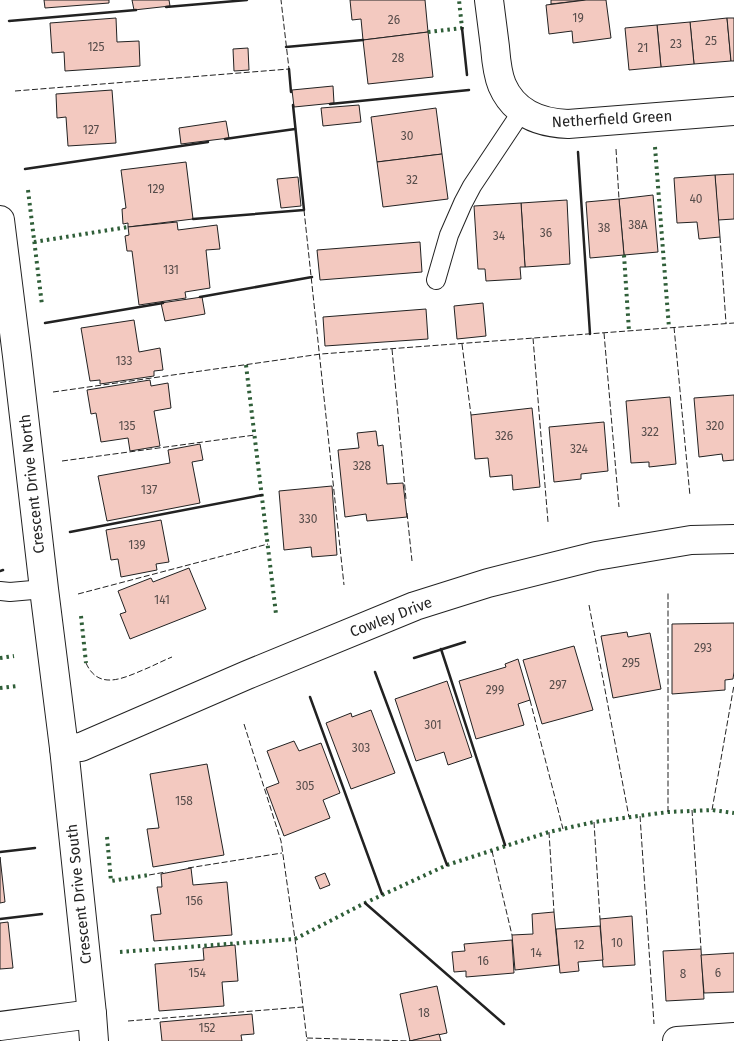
<svg xmlns="http://www.w3.org/2000/svg" width="734" height="1041" font-family="'Fira Sans',sans-serif">
<style>
.building{fill:#f3c9c0;stroke:#222}
.lines{fill:none;stroke-linecap:round;stroke-linejoin:round}
.service-casing{stroke:#222;stroke-width:20}
.minor-casing{stroke:#222;stroke-width:30}
.service{stroke:#fff;stroke-width:18}
.minor{stroke:#fff;stroke-width:28}
.hedge{stroke:#2f5e38;stroke-width:4;stroke-dasharray:2.5 4;stroke-linecap:butt}
.fence{stroke:#222;stroke-width:1;stroke-dasharray:6 2.5;stroke-linecap:butt}
.wall{stroke:#222;stroke-width:2.5}
.labels{text-anchor:middle;dominant-baseline:central;stroke-width:4;stroke-linejoin:round;paint-order:stroke}
.number-label{font-size:12px;fill:#564c4a}
.street-label{font-size:15px;fill:#222;stroke:#fff}
</style>
<rect width="100%" height="100%" fill="#fff"/>
<g class="building">
<path d="M 44,0 L 109,0 L 109,3 L 45,8 Z"/>
<path d="M 132,0 L 169,0 L 170,6 L 134,10 Z"/>
<path d="M 350,0 L 425,0 L 428,32 L 363,40 L 361,19 L 352,20 Z"/>
<path d="M 551,0 L 586,0 L 551,4 Z"/>
<path d="M 586,0 L 606,0 L 611,38 L 573,43 L 572,31 L 549,34 L 546,5 Z"/>
<path d="M 116,18 L 117,42 L 139,41 L 140,66 L 65,71 L 64,52 L 52,53 L 50,23 Z"/>
<path d="M 727,18 L 731,61 L 694,64 L 690,22 Z"/>
<path d="M 727,18 L 734,18 L 734,61 L 731,61 Z"/>
<path d="M 690,22 L 694,64 L 661,67 L 657,25 Z"/>
<path d="M 657,25 L 661,67 L 629,70 L 625,28 Z"/>
<path d="M 428,32 L 433,77 L 368,84 L 363,40 Z"/>
<path d="M 248,48 L 249,70 L 234,71 L 233,49 Z"/>
<path d="M 333,86 L 334,103 L 294,107 L 292,90 Z"/>
<path d="M 112,90 L 116,143 L 68,146 L 66,117 L 57,118 L 56,94 Z"/>
<path d="M 359,105 L 361,122 L 323,126 L 321,108 Z"/>
<path d="M 436,108 L 442,154 L 377,162 L 371,117 Z"/>
<path d="M 226,121 L 229,138 L 181,144 L 179,128 Z"/>
<path d="M 442,154 L 448,199 L 383,207 L 377,162 Z"/>
<path d="M 186,162 L 193,219 L 128,227 L 128,223 L 123,224 L 122,209 L 126,208 L 121,170 Z"/>
<path d="M 734,174 L 734,219 L 718,220 L 715,175 Z"/>
<path d="M 715,175 L 720,237 L 699,239 L 697,222 L 677,223 L 674,178 Z"/>
<path d="M 298,177 L 301,206 L 281,208 L 277,179 Z"/>
<path d="M 653,195 L 658,252 L 624,255 L 619,199 Z"/>
<path d="M 619,199 L 624,255 L 590,258 L 586,202 Z"/>
<path d="M 567,200 L 570,264 L 525,267 L 521,203 Z"/>
<path d="M 521,203 L 525,267 L 520,267 L 521,279 L 486,281 L 485,269 L 478,269 L 474,206 Z"/>
<path d="M 177,222 L 178,230 L 217,225 L 220,249 L 206,250 L 210,288 L 185,292 L 186,298 L 139,305 L 132,251 L 127,251 L 125,236 L 129,235 L 128,227 Z"/>
<path d="M 420,242 L 422,272 L 320,280 L 317,250 Z"/>
<path d="M 202,297 L 205,314 L 165,321 L 161,303 Z"/>
<path d="M 483,303 L 486,336 L 457,339 L 454,306 Z"/>
<path d="M 426,309 L 428,339 L 325,346 L 323,317 Z"/>
<path d="M 134,320 L 139,352 L 160,348 L 163,370 L 154,371 L 154,376 L 100,384 L 100,380 L 90,381 L 81,328 Z"/>
<path d="M 150,380 L 151,386 L 168,383 L 171,408 L 154,411 L 160,446 L 130,451 L 128,438 L 101,442 L 96,413 L 91,414 L 87,390 Z"/>
<path d="M 734,395 L 734,460 L 723,461 L 722,454 L 699,457 L 694,398 Z"/>
<path d="M 670,397 L 676,464 L 649,467 L 649,462 L 631,463 L 626,401 Z"/>
<path d="M 532,408 L 540,487 L 513,490 L 512,475 L 490,477 L 488,458 L 475,459 L 471,415 Z"/>
<path d="M 604,422 L 608,471 L 581,474 L 581,479 L 554,482 L 549,427 Z"/>
<path d="M 376,431 L 378,446 L 383,445 L 387,484 L 403,483 L 407,517 L 367,521 L 366,514 L 345,517 L 338,450 L 359,448 L 357,433 Z"/>
<path d="M 200,444 L 203,460 L 192,462 L 200,503 L 107,521 L 98,476 L 170,463 L 168,450 Z"/>
<path d="M 332,486 L 337,555 L 312,557 L 311,547 L 284,550 L 279,491 Z"/>
<path d="M 161,520 L 169,562 L 156,564 L 157,570 L 121,577 L 118,559 L 111,560 L 106,530 Z"/>
<path d="M 189,568 L 206,609 L 130,639 L 120,614 L 126,612 L 118,591 L 151,578 L 153,582 Z"/>
<path d="M 734,623 L 734,672 L 733,679 L 725,680 L 725,690 L 672,694 L 672,624 Z"/>
<path d="M 627,632 L 628,637 L 650,633 L 661,689 L 613,698 L 601,636 Z"/>
<path d="M 574,646 L 593,710 L 542,724 L 523,660 Z"/>
<path d="M 518,659 L 530,700 L 518,704 L 524,725 L 476,739 L 459,681 L 506,667 L 505,664 Z"/>
<path d="M 447,681 L 472,757 L 448,765 L 444,752 L 416,761 L 395,699 Z"/>
<path d="M 371,710 L 395,773 L 351,789 L 326,723 L 351,713 L 352,717 Z"/>
<path d="M 294,741 L 299,751 L 321,743 L 340,793 L 323,800 L 330,818 L 284,836 L 266,788 L 279,783 L 267,751 Z"/>
<path d="M 207,764 L 224,855 L 153,867 L 147,829 L 159,828 L 150,774 Z"/>
<path d="M 0,857 L 5,902 L 0,903 Z"/>
<path d="M 191,868 L 193,885 L 227,882 L 232,935 L 154,941 L 151,915 L 161,914 L 157,887 L 162,887 L 161,874 Z"/>
<path d="M 325,873 L 330,885 L 320,889 L 315,877 Z"/>
<path d="M 554,912 L 559,965 L 515,970 L 512,935 L 533,934 L 532,914 Z"/>
<path d="M 632,916 L 635,965 L 603,967 L 600,919 Z"/>
<path d="M 8,922 L 13,968 L 0,969 L 0,923 Z"/>
<path d="M 600,926 L 603,960 L 578,962 L 579,971 L 560,973 L 556,929 Z"/>
<path d="M 512,940 L 514,973 L 466,977 L 466,971 L 454,972 L 452,952 L 465,951 L 464,944 Z"/>
<path d="M 235,945 L 238,981 L 222,982 L 224,1006 L 159,1011 L 155,964 L 204,960 L 203,948 Z"/>
<path d="M 701,949 L 704,999 L 666,1001 L 663,951 Z"/>
<path d="M 734,953 L 734,992 L 704,993 L 701,955 Z"/>
<path d="M 437,986 L 447,1033 L 410,1041 L 400,994 Z"/>
<path d="M 252,1014 L 254,1034 L 241,1035 L 242,1041 L 162,1041 L 160,1022 Z"/>
<path d="M 439,1034 L 441,1041 L 409,1041 L 410,1041 Z"/>
</g>
<g class="lines">
<defs>
<g id="service">
<path d="M 436,280 L 449,235 L 463,203 L 472,186 L 522,111"/>
<path d="M 0,591 L 10,592 L 44,589"/>
</g>
<g id="minor">
<path d="M 489,0 C 491,16 493,31 495,47 C 496,59 497,73 502,85 C 514,113 539,123 568,124 L 734,111"/>
<path d="M 0,220 L 17,356 L 44,589 L 64,748 L 92,1014 L 94,1041"/>
<path d="M 64,748 L 81,747 L 247,675 L 415,606 L 488,583 L 596,556 L 691,540 L 734,539"/>
<path d="M 0,1026 L 92,1014"/>
<path d="M 677,1041 L 734,1037"/>
</g>
</defs>
<use href="#service" class="service-casing"/>
<use href="#minor" class="minor-casing"/>
<use href="#service" class="service"/>
<use href="#minor" class="minor"/>
<g class="hedge">
<path d="M 428,32 L 462,28 L 459,0"/>
<path d="M 655,147 L 669,328"/>
<path d="M 28,190 L 42,305"/>
<path d="M 34,242 L 128,227"/>
<path d="M 624,255 L 629,331"/>
<path d="M 246,365 L 276,614"/>
<path d="M 81,616 L 86,663"/>
<path d="M 0,658 L 14,656"/>
<path d="M 0,688 L 17,686"/>
<path d="M 107,837 L 111,881 L 149,875"/>
<path d="M 120,952 L 295,939 L 365,903 L 447,865 L 549,832 L 594,822 L 668,812 L 712,810 L 734,813"/>
</g>
<g class="fence">
<path d="M 15,91 L 289,69 L 281,0"/>
<path d="M 616,149 L 619,199"/>
<path d="M 304,210 L 344,585"/>
<path d="M 720,237 L 726,323"/>
<path d="M 674,327 L 690,496"/>
<path d="M 604,333 L 619,507"/>
<path d="M 533,338 L 548,522"/>
<path d="M 462,344 L 471,415"/>
<path d="M 392,349 L 406,499"/>
<path d="M 53,392 L 321,354 L 734,323"/>
<path d="M 62,461 L 255,435"/>
<path d="M 407,513 L 412,561"/>
<path d="M 78,594 L 268,544"/>
<path d="M 589,605 L 629,817"/>
<path d="M 86,663 C 98,690 122,679 143,670 C 153,666 162,661 172,657"/>
<path d="M 530,700 L 563,829"/>
<path d="M 244,724 L 281,841 L 295,939 L 307,1041"/>
<path d="M 692,810 L 701,949"/>
<path d="M 712,810 L 734,685"/>
<path d="M 668,812 L 668,591"/>
<path d="M 640,816 L 654,1024"/>
<path d="M 594,822 L 600,919"/>
<path d="M 549,832 L 554,912"/>
<path d="M 492,851 L 512,935"/>
<path d="M 188,868 L 282,853"/>
<path d="M 149,875 L 166,872"/>
<path d="M 128,1021 L 303,1007"/>
<path d="M 307,1038 L 410,1041"/>
</g>
<g class="wall">
<path d="M 166,7 L 247,0"/>
<path d="M 9,21 L 136,10"/>
<path d="M 462,28 L 467,75"/>
<path d="M 286,47 L 363,40"/>
<path d="M 289,69 L 291,92"/>
<path d="M 330,104 L 469,90"/>
<path d="M 225,139 L 295,129"/>
<path d="M 578,152 L 590,334"/>
<path d="M 25,169 L 208,142"/>
<path d="M 193,219 L 304,210 L 293,105"/>
<path d="M 200,297 L 312,277"/>
<path d="M 45,323 L 163,303"/>
<path d="M 70,532 L 262,495"/>
<path d="M 0,571 L 3,570"/>
<path d="M 441,649 L 505,845"/>
<path d="M 414,658 L 465,642"/>
<path d="M 375,672 L 447,865"/>
<path d="M 310,697 L 382,894"/>
<path d="M 0,852 L 35,848"/>
<path d="M 365,903 L 504,1024"/>
<path d="M 0,919 L 42,914"/>
</g>
</g>
<g class="labels">
<g class="number-label">
<text x="578" y="18">19</text>
<text x="394" y="20">26</text>
<text x="711" y="41">25</text>
<text x="676" y="44">23</text>
<text x="96" y="47">125</text>
<text x="643" y="48">21</text>
<text x="398" y="58">28</text>
<text x="91" y="130">127</text>
<text x="407" y="136">30</text>
<text x="412" y="180">32</text>
<text x="156" y="189">129</text>
<text x="696" y="199">40</text>
<text x="638" y="225">38A</text>
<text x="604" y="228">38</text>
<text x="546" y="233">36</text>
<text x="499" y="236">34</text>
<text x="171" y="270">131</text>
<text x="124" y="361">133</text>
<text x="127" y="426">135</text>
<text x="715" y="426">320</text>
<text x="650" y="432">322</text>
<text x="504" y="436">326</text>
<text x="579" y="449">324</text>
<text x="362" y="466">328</text>
<text x="149" y="490">137</text>
<text x="308" y="519">330</text>
<text x="137" y="545">139</text>
<text x="162" y="600">141</text>
<text x="703" y="648">293</text>
<text x="631" y="663">295</text>
<text x="558" y="685">297</text>
<text x="495" y="690">299</text>
<text x="433" y="725">301</text>
<text x="361" y="748">303</text>
<text x="305" y="786">305</text>
<text x="184" y="801">158</text>
<text x="194" y="901">156</text>
<text x="617" y="943">10</text>
<text x="579" y="945">12</text>
<text x="536" y="953">14</text>
<text x="483" y="961">16</text>
<text x="197" y="973">154</text>
<text x="718" y="973">6</text>
<text x="683" y="974">8</text>
<text x="424" y="1013">18</text>
<text x="207" y="1028">152</text>
</g>
<g class="street-label">
<text transform="translate(612 119) rotate(-3)">Netherfield Green</text>
<text transform="translate(32 484) rotate(-96)">Crescent Drive North</text>
<text transform="translate(391 617) rotate(-21)">Cowley Drive</text>
<text transform="translate(79 894) rotate(-96)">Crescent Drive South</text>
</g>
</g>
</svg>
